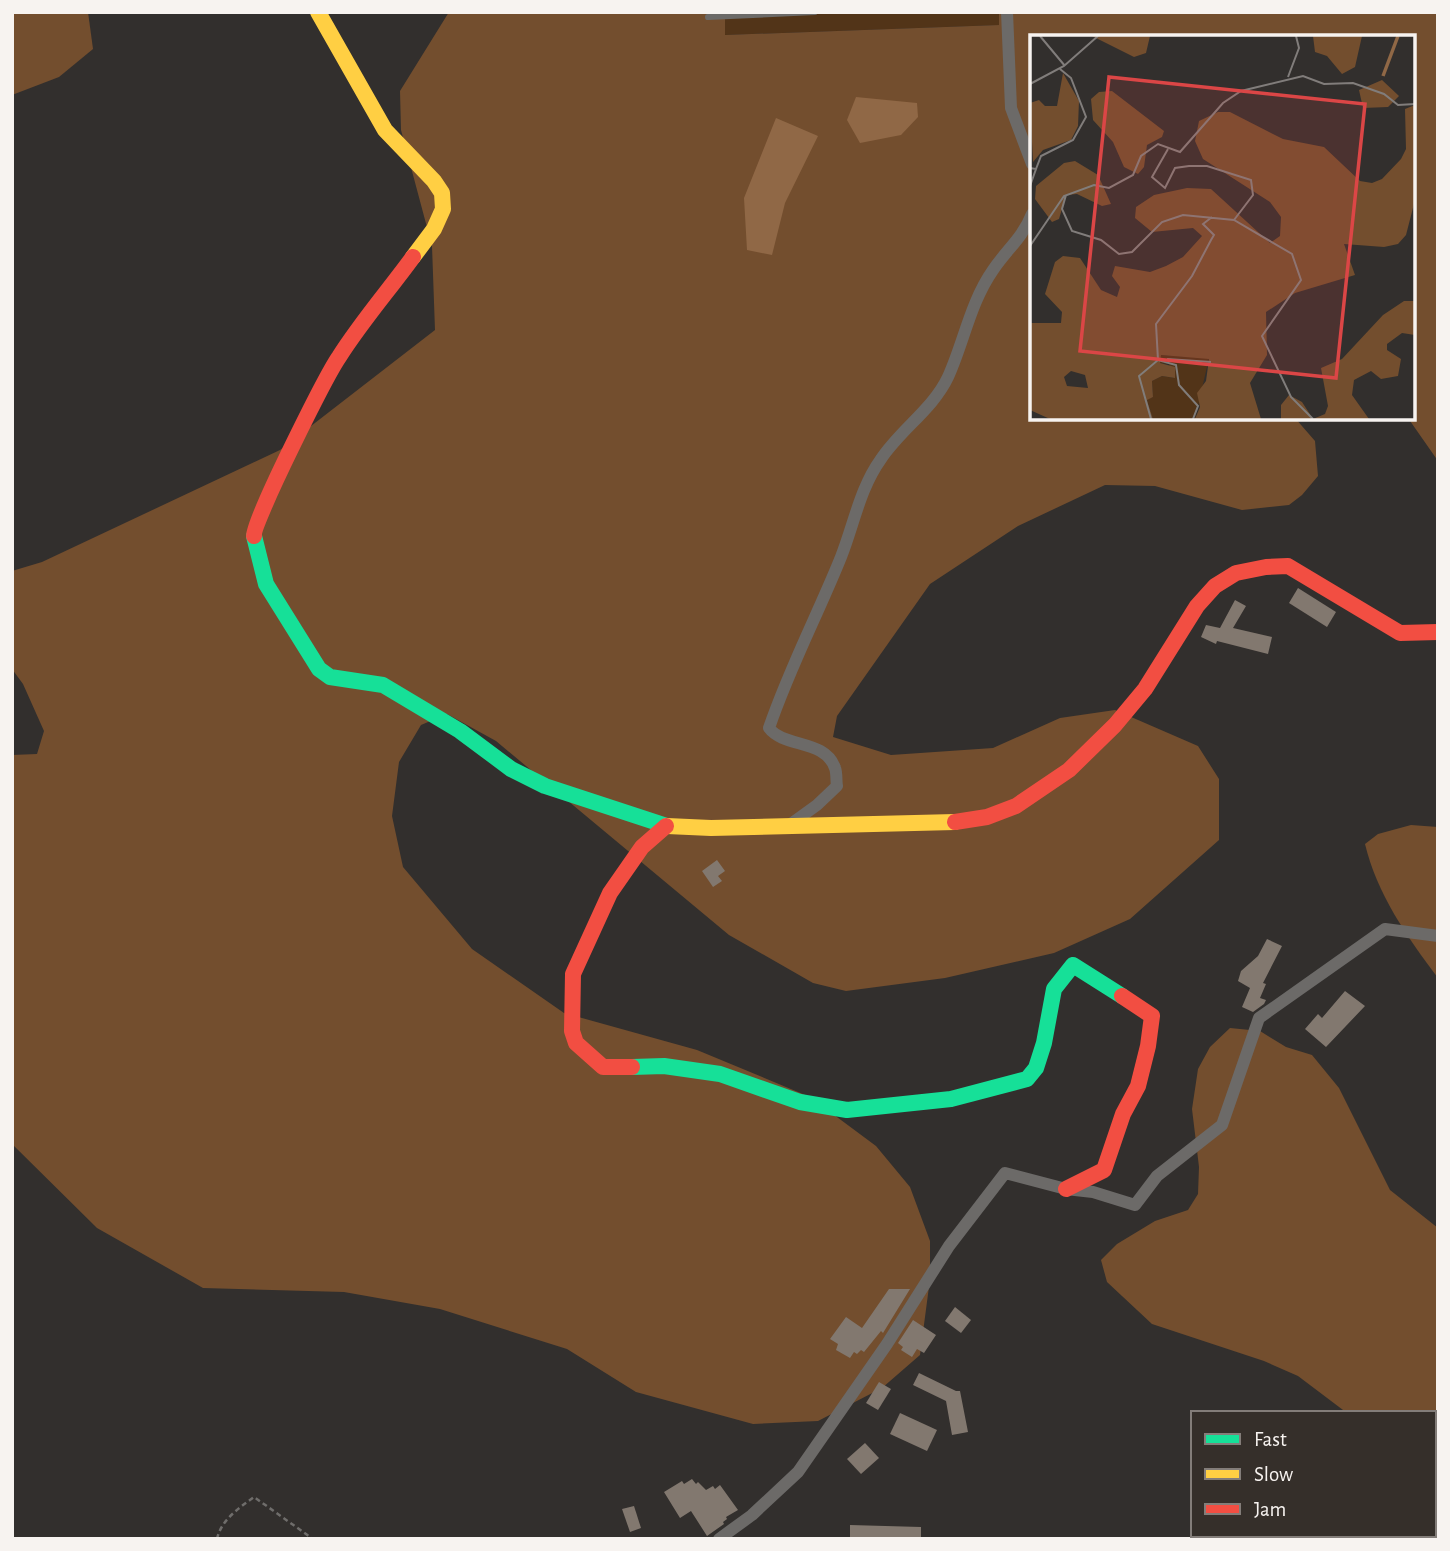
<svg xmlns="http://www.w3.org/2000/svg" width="1450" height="1551" font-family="'Alegreya Sans',sans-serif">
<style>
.green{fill:#523418}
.forest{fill:#734e2e}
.water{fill:#906846}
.building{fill:#82786f}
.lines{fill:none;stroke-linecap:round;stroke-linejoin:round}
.path{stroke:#6f6d6b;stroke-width:2.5;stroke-dasharray:5 3.5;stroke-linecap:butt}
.lane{stroke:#6c6a68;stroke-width:6}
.street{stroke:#6c6a68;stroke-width:12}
.fast{stroke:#16e098;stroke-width:16}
.slow{stroke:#ffcf43;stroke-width:16}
.jam{stroke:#f24e42;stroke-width:16}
.inset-river{fill:none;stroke:#906846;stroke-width:3.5}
.inset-road{fill:none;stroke:#817d7b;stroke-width:2}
.view{fill:#db4646;fill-opacity:0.15;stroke:#db4646;stroke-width:3.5}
.inset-edge{fill:none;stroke:#f7f3f0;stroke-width:3.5}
</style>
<rect width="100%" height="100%" fill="#322f2d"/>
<path class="green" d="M 725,12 L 999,12 L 999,25 L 725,35 Z"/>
<g class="forest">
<path d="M 12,12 L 88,12 L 93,49 L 59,77 L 12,95 Z"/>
<path d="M 449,12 L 725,12 L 725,35 L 999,25 L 999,12 L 1438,12 L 1438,461 L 1408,418 L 1413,418 L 1413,37 L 1032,37 L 1032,418 L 1295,418 L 1315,441 L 1318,476 L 1302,495 L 1289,505 L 1242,510 L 1155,486 L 1105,485 L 1018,526 L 930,584 L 837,716 L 833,737 L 891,755 L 993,748 L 1060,718 L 1115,710 L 1198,746 L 1219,779 L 1219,840 L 1130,919 L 1054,953 L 945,978 L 846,991 L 813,983 L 729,935 L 496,741 L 447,714 L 421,725 L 399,762 L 392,816 L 403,867 L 472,949 L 564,1013 L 697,1050 L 810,1097 L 876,1146 L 910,1187 L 930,1241 L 930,1279 L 920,1355 L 882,1388 L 818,1421 L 753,1424 L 636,1392 L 567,1349 L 440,1309 L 344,1292 L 203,1288 L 97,1228 L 12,1144 L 12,755 L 37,754 L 44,731 L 23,684 L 12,669 L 12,571 L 42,562 L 280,450 L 435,330 L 432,246 L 401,130 L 400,91 Z"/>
<path d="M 1411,825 L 1438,827 L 1438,978 C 1407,937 1377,894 1365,844 L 1378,834 Z"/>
<path d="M 1230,1028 L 1260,1031 L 1286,1047 L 1312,1055 L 1339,1088 L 1390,1190 L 1438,1228 L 1438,1472 L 1434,1472 L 1434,1413 L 1347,1413 L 1298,1376 L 1264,1361 L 1152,1324 L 1107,1282 L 1101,1260 L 1117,1244 L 1155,1221 L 1188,1210 L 1198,1194 L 1199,1167 L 1192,1109 L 1198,1069 L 1210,1047 Z"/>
</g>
<g class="water">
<path d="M 856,97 L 917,103 L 918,117 L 901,135 L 860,143 L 847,120 Z"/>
<path d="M 776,118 L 818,136 L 785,203 L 772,255 L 747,250 L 744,198 Z"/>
</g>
<g class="building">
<path d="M 1298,588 L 1336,612 L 1327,627 L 1289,603 Z"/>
<path d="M 1235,600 L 1246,606 L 1233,628 L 1272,637 L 1268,654 L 1217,641 L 1216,644 L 1201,637 L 1206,625 L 1220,628 Z"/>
<path d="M 717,860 L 725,871 L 718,876 L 722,881 L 713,887 L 702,871 Z"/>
<path d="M 1267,939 L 1282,946 L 1263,983 L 1266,984 L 1260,998 L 1266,1000 L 1264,1004 L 1253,1012 L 1242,1007 L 1250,988 L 1238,981 L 1241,971 L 1258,956 Z"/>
<path d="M 1345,991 L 1365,1006 L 1326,1047 L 1305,1029 L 1318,1014 L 1322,1018 Z"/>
<path d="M 889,1289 L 910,1289 L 883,1333 L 881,1331 L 864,1352 L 861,1350 L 857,1354 L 854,1352 L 850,1358 L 836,1350 L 838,1344 L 830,1339 L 846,1317 L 862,1328 Z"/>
<path d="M 955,1307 L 971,1320 L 961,1333 L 945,1321 Z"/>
<path d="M 913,1320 L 936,1335 L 924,1353 L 917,1349 L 912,1357 L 901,1350 L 903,1347 L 898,1343 Z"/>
<path d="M 919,1373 L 956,1391 L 960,1391 L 968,1432 L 952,1435 L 946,1401 L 913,1385 Z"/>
<path d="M 879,1382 L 891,1389 L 878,1410 L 866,1403 Z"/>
<path d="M 900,1413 L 937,1430 L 927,1451 L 890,1434 Z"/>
<path d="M 865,1443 L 879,1458 L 861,1474 L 847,1459 Z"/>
<path d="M 692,1479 L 696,1484 L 698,1482 L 706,1490 L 713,1486 L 715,1489 L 720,1485 L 738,1510 L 726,1517 L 727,1519 L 723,1522 L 724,1524 L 707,1536 L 691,1511 L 680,1518 L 664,1492 L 682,1481 L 684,1484 Z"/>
<path d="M 634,1506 L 641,1528 L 630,1532 L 622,1509 Z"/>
<path d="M 850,1525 L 921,1527 L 921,1539 L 850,1539 Z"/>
</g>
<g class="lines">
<path class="path" d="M 217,1539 C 221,1520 239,1508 254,1497 L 313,1539"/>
<path class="lane" d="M 708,17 L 815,12"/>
<g class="street">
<path d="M 1007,12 L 1011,108 L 1032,164"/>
<path d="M 788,826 L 817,805 L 837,786 C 836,781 837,773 835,768 C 825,739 784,748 769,728 C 789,669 818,614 841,557 C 854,524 860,488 881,459 C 900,430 933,409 948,377 C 964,342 970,303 993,270 C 1007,249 1022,239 1032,214"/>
<path d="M 719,1539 L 752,1515 L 798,1472 L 887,1344 L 949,1246 L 1005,1173 L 1066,1189 L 1093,1192 L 1135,1205 L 1157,1176 L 1222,1125 L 1259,1018 L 1385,929 L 1438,936"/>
</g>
<g class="fast">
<path d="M 254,536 L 266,584 L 319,669 L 330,677 L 383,685 L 460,731 L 511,769 L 545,786 L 667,826"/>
<path d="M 632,1067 L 664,1066 L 720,1074 L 800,1102 L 847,1110 L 951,1099 L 1027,1079 L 1036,1068 L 1044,1043 L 1054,989 L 1073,965 L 1122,996"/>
</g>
<g class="slow">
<path d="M 318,12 L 385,130 L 434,181 L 442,193 L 443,209 L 434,229 L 413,257"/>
<path d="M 667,826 L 711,828 L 955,822"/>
</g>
<g class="jam">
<path d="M 254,536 C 252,523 326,376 339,357 C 361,322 389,290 413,257"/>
<path d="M 955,822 L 987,817 L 1016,806 L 1069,770 L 1115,725 L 1145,689 L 1197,606 L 1215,586 L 1236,573 L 1266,567 L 1288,566 L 1400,633 L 1438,632"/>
<path d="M 632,1067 L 603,1067 L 576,1043 L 572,1031 L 573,974 L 610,893 L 642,847 L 666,826"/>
<path d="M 1066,1189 L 1104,1170 L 1123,1114 L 1138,1086 L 1148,1046 L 1152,1016 L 1122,996"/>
</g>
</g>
<g transform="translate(1030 35)">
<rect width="385" height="385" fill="#322f2d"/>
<path d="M 130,320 L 179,323 L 165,384 L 123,384 L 117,364 L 123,362 L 122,346 L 132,341 L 144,343 L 139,329 L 129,328 Z" fill="#523418"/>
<path d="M 62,1 L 120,1 L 116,18 L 104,22 ZM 283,1 L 332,1 L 325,32 L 312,39 L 297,21 L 285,17 ZM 33,38 L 49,66 L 48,91 L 41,105 L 13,115 L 3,127 L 0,68 L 9,65 L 15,71 L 27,71 ZM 352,45 L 369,61 L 358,72 L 333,73 L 329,55 ZM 82,56 L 134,96 L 132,102 L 117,110 L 114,132 L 108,139 L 94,132 L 83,107 L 63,85 L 61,64 L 69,57 ZM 385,70 L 385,165 L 376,200 L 368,209 L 354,212 L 314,209 L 325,240 L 265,258 L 236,277 L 237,320 L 220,348 L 231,384 L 165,384 L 170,372 L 167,358 L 176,346 L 179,324 L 131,320 L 130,328 L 145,332 L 145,343 L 132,341 L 122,346 L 123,362 L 117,365 L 123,384 L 20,384 L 0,375 L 0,288 L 31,288 L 32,277 L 15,259 L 25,227 L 33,221 L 50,223 L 71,255 L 87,262 L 90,252 L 82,241 L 85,231 L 120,237 L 136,231 L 153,222 L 172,201 L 163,193 L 122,197 L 105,183 L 106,172 L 124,160 L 157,153 L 181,154 L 240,208 L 250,201 L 251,182 L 240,167 L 173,124 L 165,106 L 169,86 L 188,77 L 200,77 L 253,104 L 294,112 L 330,146 L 342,148 L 352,144 L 371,124 L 376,114 L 375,74 ZM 41,336 L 55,340 L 58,353 L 37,351 L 34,342 ZM 45,126 L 68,140 L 81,169 L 72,171 L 47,159 L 36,160 L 29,184 L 22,187 L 5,164 L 6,151 L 34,128 ZM 374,266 L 385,266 L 385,300 L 372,298 L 357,309 L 357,315 L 371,324 L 368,341 L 351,344 L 341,336 L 324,345 L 322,360 L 339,384 L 251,384 L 251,370 L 259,360 L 272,367 L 283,384 L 295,379 L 298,371 L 291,333 L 312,324 L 353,280 Z" fill="#734e2e" fill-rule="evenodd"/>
<path class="inset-river" d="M 353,41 L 368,1"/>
<path class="inset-road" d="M 10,1 L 35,31M 258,42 L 269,13 L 266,1M 0,49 L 34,31 L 68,1M 138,114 L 122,142 L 135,153 L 145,133 L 159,131 L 177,131 L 221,145 L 223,160 L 204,185M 0,133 L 6,134 L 0,151M 6,134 L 11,121 L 43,105 L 56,82 L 41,43 L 30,34M 36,160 L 32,174 L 42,196 L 71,205 L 89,219 L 102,217 L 132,187 L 153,180 L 204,185 L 262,219 L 271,245 L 232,301 L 261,362 L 283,384M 0,211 L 34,161 L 64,150 L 79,153 L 103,140 L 111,121 L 128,109 L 150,117 L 193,68 L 211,56 L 273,41 L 294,49 L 323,48 L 354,59 L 368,70 L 385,69M 137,324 L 181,327M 128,325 L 126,289 L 162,241 L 181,205 L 184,200 L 173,189 L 182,182M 121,384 L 109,341 L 128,325 L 146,330 L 149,350 L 168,371 L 163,384"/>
<path class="view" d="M 79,42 L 335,69 L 306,343 L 50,316 Z"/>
<rect width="385" height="385" class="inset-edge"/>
</g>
<rect width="1450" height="1551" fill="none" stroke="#f7f3f0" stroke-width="28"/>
<rect x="1191" y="1411" width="245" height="126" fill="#352f2a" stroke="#837d79" stroke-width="2"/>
<rect x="1205" y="1434" width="35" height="10" fill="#16e098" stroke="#837d79" stroke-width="2"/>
<text x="1254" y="1446" font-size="21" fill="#f7f3f0">Fast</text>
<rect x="1205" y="1469" width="35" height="10" fill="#ffcf43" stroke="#837d79" stroke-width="2"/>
<text x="1254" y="1481" font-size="21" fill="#f7f3f0">Slow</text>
<rect x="1205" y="1504" width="35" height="10" fill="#f24e42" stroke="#837d79" stroke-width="2"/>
<text x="1254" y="1516" font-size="21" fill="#f7f3f0">Jam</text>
</svg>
